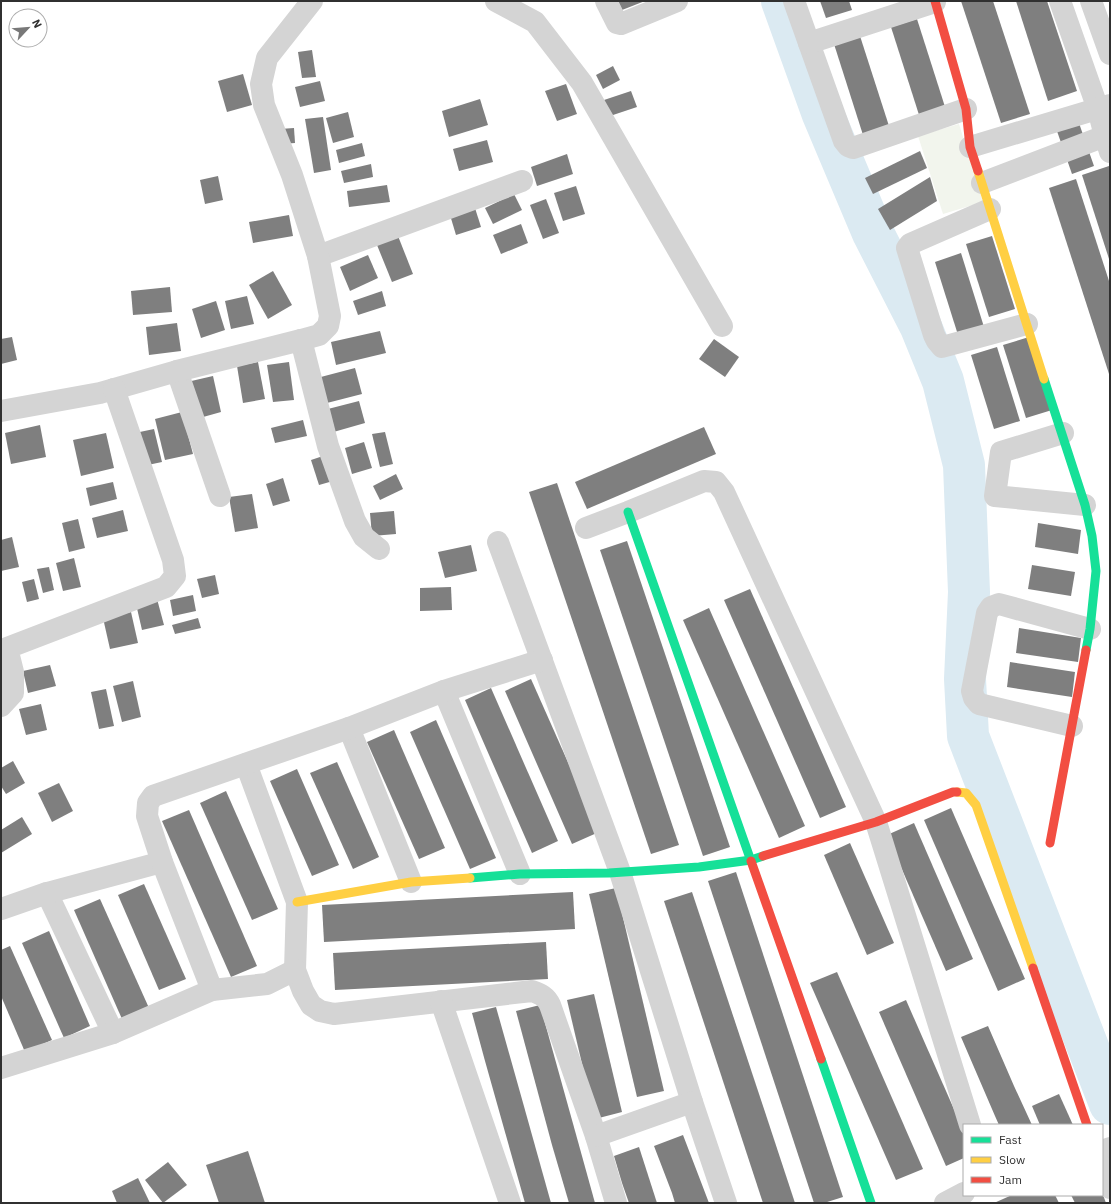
<svg xmlns="http://www.w3.org/2000/svg" width="1111" height="1204" font-family="'IBM Plex Sans',sans-serif">
<style>
.green{fill:#f2f5ed}
.lines{fill:none;stroke-linecap:round;stroke-linejoin:round}
.river{stroke:#dbeaf2;stroke-width:42}
.building{fill:#7f7f7f}
.street{stroke:#d4d4d4;stroke-width:22}
.fast{stroke:#16e098;stroke-width:9}
.slow{stroke:#ffcf43;stroke-width:9}
.jam{stroke:#f24e42;stroke-width:9}
</style>
<rect width="100%" height="100%" fill="#fff"/>
<path class="green" d="M 959,124 L 983,202 L 943,214 L 918,136 Z"/>
<g class="lines">
<path class="river" d="M 782,1 L 822,112 L 873,233 L 921,327 L 943,381 L 964,465 L 969,592 L 965,679 L 968,736 L 1110,1104"/>
</g>
<g class="building">
<path d="M 618,1 L 645,1 L 622,10 Z"/>
<path d="M 820,1 L 849,1 L 852,10 L 826,18 Z"/>
<path d="M 961,1 L 993,1 L 1030,114 L 1001,123 Z"/>
<path d="M 1016,1 L 1047,1 L 1077,91 L 1048,101 Z"/>
<path d="M 917,19 L 946,110 L 920,118 L 891,27 Z"/>
<path d="M 860,36 L 889,126 L 863,135 L 834,44 Z"/>
<path d="M 312,50 L 316,77 L 302,78 L 298,52 Z"/>
<path d="M 613,66 L 620,80 L 603,89 L 596,75 Z"/>
<path d="M 243,74 L 252,105 L 227,112 L 218,81 Z"/>
<path d="M 320,81 L 325,101 L 300,107 L 295,87 Z"/>
<path d="M 566,84 L 577,114 L 557,121 L 545,91 Z"/>
<path d="M 631,91 L 637,107 L 610,116 L 604,100 Z"/>
<path d="M 480,99 L 488,125 L 449,137 L 442,111 Z"/>
<path d="M 1073,106 L 1094,166 L 1072,174 L 1051,114 Z"/>
<path d="M 348,112 L 354,137 L 333,143 L 326,118 Z"/>
<path d="M 323,117 L 331,170 L 314,173 L 305,119 Z"/>
<path d="M 294,128 L 295,143 L 281,144 L 280,129 Z"/>
<path d="M 487,140 L 493,162 L 459,171 L 453,149 Z"/>
<path d="M 362,143 L 365,156 L 339,163 L 336,150 Z"/>
<path d="M 920,151 L 927,168 L 873,194 L 865,178 Z"/>
<path d="M 567,154 L 573,174 L 537,186 L 531,167 Z"/>
<path d="M 371,164 L 373,177 L 344,183 L 341,171 Z"/>
<path d="M 1109,166 L 1110,169 L 1110,262 L 1082,175 Z"/>
<path d="M 218,176 L 223,200 L 205,204 L 200,180 Z"/>
<path d="M 930,177 L 937,201 L 890,230 L 878,209 Z"/>
<path d="M 1076,179 L 1110,284 L 1110,377 L 1049,188 Z"/>
<path d="M 387,185 L 390,202 L 349,207 L 347,191 Z"/>
<path d="M 576,186 L 585,214 L 563,221 L 554,193 Z"/>
<path d="M 514,194 L 522,210 L 493,224 L 485,208 Z"/>
<path d="M 546,199 L 559,233 L 543,239 L 530,205 Z"/>
<path d="M 475,208 L 481,227 L 456,235 L 450,215 Z"/>
<path d="M 289,215 L 293,236 L 253,243 L 249,222 Z"/>
<path d="M 521,224 L 528,243 L 501,254 L 493,235 Z"/>
<path d="M 398,236 L 413,274 L 392,282 L 377,245 Z"/>
<path d="M 992,236 L 1015,309 L 989,317 L 966,244 Z"/>
<path d="M 961,253 L 984,327 L 958,335 L 935,262 Z"/>
<path d="M 368,255 L 378,278 L 350,291 L 340,267 Z"/>
<path d="M 273,271 L 292,305 L 268,319 L 249,285 Z"/>
<path d="M 170,287 L 172,312 L 133,315 L 131,291 Z"/>
<path d="M 382,291 L 386,306 L 358,315 L 353,301 Z"/>
<path d="M 247,296 L 254,324 L 231,329 L 225,301 Z"/>
<path d="M 216,301 L 225,330 L 201,338 L 192,309 Z"/>
<path d="M 177,323 L 181,351 L 149,355 L 146,327 Z"/>
<path d="M 380,331 L 386,353 L 336,365 L 331,342 Z"/>
<path d="M 12,337 L 17,360 L 1,364 L 1,339 Z"/>
<path d="M 1029,337 L 1052,410 L 1026,418 L 1003,345 Z"/>
<path d="M 714,339 L 739,357 L 725,377 L 699,359 Z"/>
<path d="M 997,347 L 1020,421 L 994,429 L 971,355 Z"/>
<path d="M 258,362 L 265,399 L 243,403 L 237,366 Z"/>
<path d="M 289,362 L 294,400 L 273,402 L 267,365 Z"/>
<path d="M 355,368 L 362,394 L 323,404 L 317,378 Z"/>
<path d="M 213,376 L 221,412 L 196,419 L 187,382 Z"/>
<path d="M 359,401 L 365,423 L 330,433 L 324,410 Z"/>
<path d="M 182,412 L 193,454 L 165,460 L 155,419 Z"/>
<path d="M 303,420 L 307,436 L 275,443 L 271,428 Z"/>
<path d="M 40,425 L 46,457 L 11,464 L 5,433 Z"/>
<path d="M 704,427 L 716,454 L 587,509 L 575,482 Z"/>
<path d="M 154,429 L 162,462 L 143,466 L 135,433 Z"/>
<path d="M 385,432 L 393,464 L 380,467 L 372,434 Z"/>
<path d="M 106,433 L 114,468 L 81,476 L 73,440 Z"/>
<path d="M 364,442 L 372,468 L 352,474 L 345,448 Z"/>
<path d="M 326,455 L 333,481 L 319,485 L 311,460 Z"/>
<path d="M 396,474 L 403,489 L 380,500 L 373,486 Z"/>
<path d="M 283,478 L 290,501 L 273,506 L 266,484 Z"/>
<path d="M 113,482 L 117,499 L 90,506 L 86,488 Z"/>
<path d="M 557,483 L 679,845 L 651,854 L 529,492 Z"/>
<path d="M 252,494 L 258,528 L 235,532 L 229,497 Z"/>
<path d="M 123,510 L 128,531 L 97,538 L 92,518 Z"/>
<path d="M 394,511 L 396,534 L 372,536 L 370,513 Z"/>
<path d="M 78,519 L 85,548 L 69,552 L 62,523 Z"/>
<path d="M 1038,523 L 1081,530 L 1078,554 L 1035,547 Z"/>
<path d="M 12,537 L 19,567 L 1,571 L 1,540 Z"/>
<path d="M 627,541 L 730,847 L 703,856 L 600,550 Z"/>
<path d="M 471,545 L 477,571 L 445,578 L 438,552 Z"/>
<path d="M 74,558 L 81,587 L 63,591 L 56,563 Z"/>
<path d="M 1032,565 L 1075,572 L 1071,596 L 1028,589 Z"/>
<path d="M 49,567 L 54,590 L 43,593 L 37,569 Z"/>
<path d="M 215,575 L 219,594 L 202,598 L 197,579 Z"/>
<path d="M 34,579 L 39,599 L 27,602 L 22,582 Z"/>
<path d="M 451,587 L 452,610 L 420,611 L 420,588 Z"/>
<path d="M 750,589 L 846,807 L 820,818 L 724,600 Z"/>
<path d="M 193,595 L 196,611 L 173,616 L 170,600 Z"/>
<path d="M 157,599 L 164,625 L 142,630 L 136,604 Z"/>
<path d="M 709,608 L 805,826 L 779,838 L 683,620 Z"/>
<path d="M 131,612 L 138,643 L 110,649 L 103,618 Z"/>
<path d="M 198,618 L 201,628 L 175,634 L 172,625 Z"/>
<path d="M 1019,628 L 1081,638 L 1078,662 L 1016,653 Z"/>
<path d="M 1010,662 L 1075,672 L 1072,697 L 1007,687 Z"/>
<path d="M 50,665 L 56,686 L 28,693 L 23,671 Z"/>
<path d="M 531,679 L 599,832 L 572,844 L 505,691 Z"/>
<path d="M 133,681 L 141,717 L 122,722 L 113,686 Z"/>
<path d="M 491,688 L 558,841 L 532,853 L 465,700 Z"/>
<path d="M 106,689 L 114,726 L 99,729 L 91,692 Z"/>
<path d="M 41,704 L 47,730 L 26,735 L 19,709 Z"/>
<path d="M 436,720 L 496,858 L 470,869 L 410,732 Z"/>
<path d="M 394,730 L 445,848 L 419,859 L 367,742 Z"/>
<path d="M 13,761 L 25,783 L 6,794 L 1,786 L 1,768 Z"/>
<path d="M 337,762 L 379,857 L 353,869 L 310,773 Z"/>
<path d="M 297,769 L 339,865 L 312,876 L 270,781 Z"/>
<path d="M 59,783 L 73,811 L 52,822 L 38,793 Z"/>
<path d="M 226,791 L 278,909 L 252,920 L 200,803 Z"/>
<path d="M 951,808 L 1025,979 L 998,991 L 924,820 Z"/>
<path d="M 189,810 L 257,966 L 231,977 L 162,821 Z"/>
<path d="M 22,817 L 32,834 L 1,853 L 1,830 Z"/>
<path d="M 914,823 L 973,959 L 946,971 L 887,835 Z"/>
<path d="M 850,843 L 894,943 L 867,955 L 824,855 Z"/>
<path d="M 736,872 L 843,1197 L 824,1203 L 814,1203 L 708,881 Z"/>
<path d="M 144,884 L 186,979 L 159,990 L 118,895 Z"/>
<path d="M 616,888 L 664,1091 L 637,1097 L 589,894 Z"/>
<path d="M 573,892 L 575,929 L 324,942 L 322,905 Z"/>
<path d="M 692,892 L 765,1112 L 795,1203 L 763,1203 L 761,1197 L 664,901 Z"/>
<path d="M 100,899 L 149,1008 L 122,1019 L 74,910 Z"/>
<path d="M 49,931 L 90,1026 L 64,1038 L 22,943 Z"/>
<path d="M 546,942 L 548,979 L 335,990 L 333,953 Z"/>
<path d="M 10,946 L 52,1040 L 25,1052 L 1,996 L 1,950 Z"/>
<path d="M 837,972 L 923,1169 L 896,1180 L 810,983 Z"/>
<path d="M 594,994 L 622,1112 L 595,1119 L 567,1000 Z"/>
<path d="M 906,1000 L 964,1132 L 964,1158 L 946,1166 L 879,1012 Z"/>
<path d="M 540,1005 L 577,1138 L 595,1203 L 569,1203 L 552,1145 L 516,1011 Z"/>
<path d="M 496,1007 L 525,1110 L 551,1203 L 525,1203 L 485,1061 L 472,1013 Z"/>
<path d="M 988,1026 L 1014,1086 L 1032,1125 L 999,1125 L 995,1116 L 961,1037 Z"/>
<path d="M 1059,1094 L 1073,1125 L 1040,1125 L 1032,1106 Z"/>
<path d="M 683,1135 L 701,1182 L 709,1203 L 675,1203 L 672,1193 L 654,1146 Z"/>
<path d="M 639,1147 L 657,1203 L 629,1203 L 622,1183 L 614,1156 Z"/>
<path d="M 248,1151 L 265,1203 L 219,1203 L 206,1165 Z"/>
<path d="M 168,1162 L 187,1185 L 163,1203 L 145,1180 Z"/>
<path d="M 138,1178 L 150,1203 L 117,1203 L 112,1191 Z"/>
<path d="M 1012,1195 L 1055,1195 L 1059,1203 L 994,1203 Z"/>
<path d="M 1071,1195 L 1103,1195 L 1106,1203 L 1075,1203 Z"/>
</g>
<g class="lines">
<g class="street">
<path d="M 496,1 L 535,22 L 582,83 L 722,326"/>
<path d="M 606,1 L 617,23 L 621,24 L 677,1"/>
<path d="M 794,1 L 844,141 L 848,146 L 853,148 L 966,109"/>
<path d="M 1060,1 L 1098,109 L 1105,136 L 1110,152"/>
<path d="M 1091,1 L 1110,54"/>
<path d="M 809,43 L 935,2"/>
<path d="M 970,147 L 1110,105"/>
<path d="M 982,183 L 1110,134"/>
<path d="M 990,209 L 910,244 L 907,248 L 934,335 L 937,341 L 942,347 L 1027,324"/>
<path d="M 318,256 L 522,181"/>
<path d="M 301,340 L 328,446 L 355,521 L 364,537 L 379,549"/>
<path d="M 177,371 L 220,496"/>
<path d="M 1,411 L 100,393 L 177,371 L 301,340 L 319,335 L 328,326 L 330,316 L 318,256 L 292,175 L 264,105 L 261,84 L 267,58 L 312,1"/>
<path d="M 1063,433 L 1001,452 L 995,496 L 1085,505"/>
<path d="M 586,528 L 628,512 L 704,481 L 716,482 L 724,492 L 876,822 L 970,1125"/>
<path d="M 498,542 L 620,872 L 692,1102 L 726,1203"/>
<path d="M 444,691 L 520,874"/>
<path d="M 1,706 L 13,693 L 13,672 L 7,648 L 166,587 L 175,576 L 173,560 L 114,389"/>
<path d="M 1072,726 L 979,704 L 974,698 L 972,691 L 987,613 L 991,607 L 999,604 L 1090,629"/>
<path d="M 349,728 L 411,882"/>
<path d="M 246,764 L 297,902 L 295,970 L 303,991 L 311,1005 L 320,1011 L 334,1014 L 532,991 C 540,994 546,996 550,1005 L 596,1136 L 616,1203"/>
<path d="M 47,893 L 113,1033"/>
<path d="M 1,909 L 47,893 L 162,862"/>
<path d="M 212,990 L 162,862 L 147,816 L 148,803 L 153,796 L 349,728 L 444,691 L 542,660"/>
<path d="M 441,1001 L 510,1203"/>
<path d="M 1,1068 L 113,1033 L 212,990 L 267,984 L 295,970"/>
<path d="M 596,1136 L 692,1102"/>
<path d="M 1102,1151 L 1110,1148"/>
<path d="M 1102,1166 L 1110,1188"/>
<path d="M 945,1203 L 964,1193"/>
</g>
<g class="fast">
<path d="M 1044,379 L 1085,505 L 1092,536 L 1096,571 L 1090,629 L 1086,650"/>
<path d="M 628,512 L 751,861"/>
<path d="M 470,878 L 520,874 L 609,873 L 699,867 L 751,860 L 763,856"/>
<path d="M 821,1059 L 871,1203"/>
</g>
<g class="slow">
<path d="M 978,171 L 1044,379"/>
<path d="M 957,792 L 966,793 L 976,805 L 1033,968"/>
<path d="M 297,902 L 411,882 L 470,878"/>
</g>
<g class="jam">
<path d="M 935,1 L 966,109 L 970,147 L 978,171"/>
<path d="M 1050,843 L 1086,650"/>
<path d="M 763,856 L 876,822 L 953,792 L 957,792"/>
<path d="M 751,861 L 821,1059"/>
<path d="M 1033,968 L 1087,1125"/>
</g>
</g>
<rect width="1111" height="1204" fill="none" stroke="#303030" stroke-width="4"/>
<rect x="963" y="1124" width="140" height="72" fill="#ffffff" stroke="#acacac"/>
<rect x="971" y="1137" width="20" height="6" fill="#16e098" stroke="#acacac"/>
<text x="999" y="1144" font-size="12" fill="#303030">Fast</text>
<rect x="971" y="1157" width="20" height="6" fill="#ffcf43" stroke="#acacac"/>
<text x="999" y="1164" font-size="12" fill="#303030">Slow</text>
<rect x="971" y="1177" width="20" height="6" fill="#f24e42" stroke="#acacac"/>
<text x="999" y="1184" font-size="12" fill="#303030">Jam</text>
<g transform="translate(28 28) rotate(64)"><circle r="19" fill="#ffffff" stroke="#acacac"/>
<path d="M0-3L7 15L0 10L-7 15Z" fill="#787878"/>
<text y="-6" font-size="11" font-weight="bold" text-anchor="middle" fill="#303030">N</text>
</g>
</svg>
